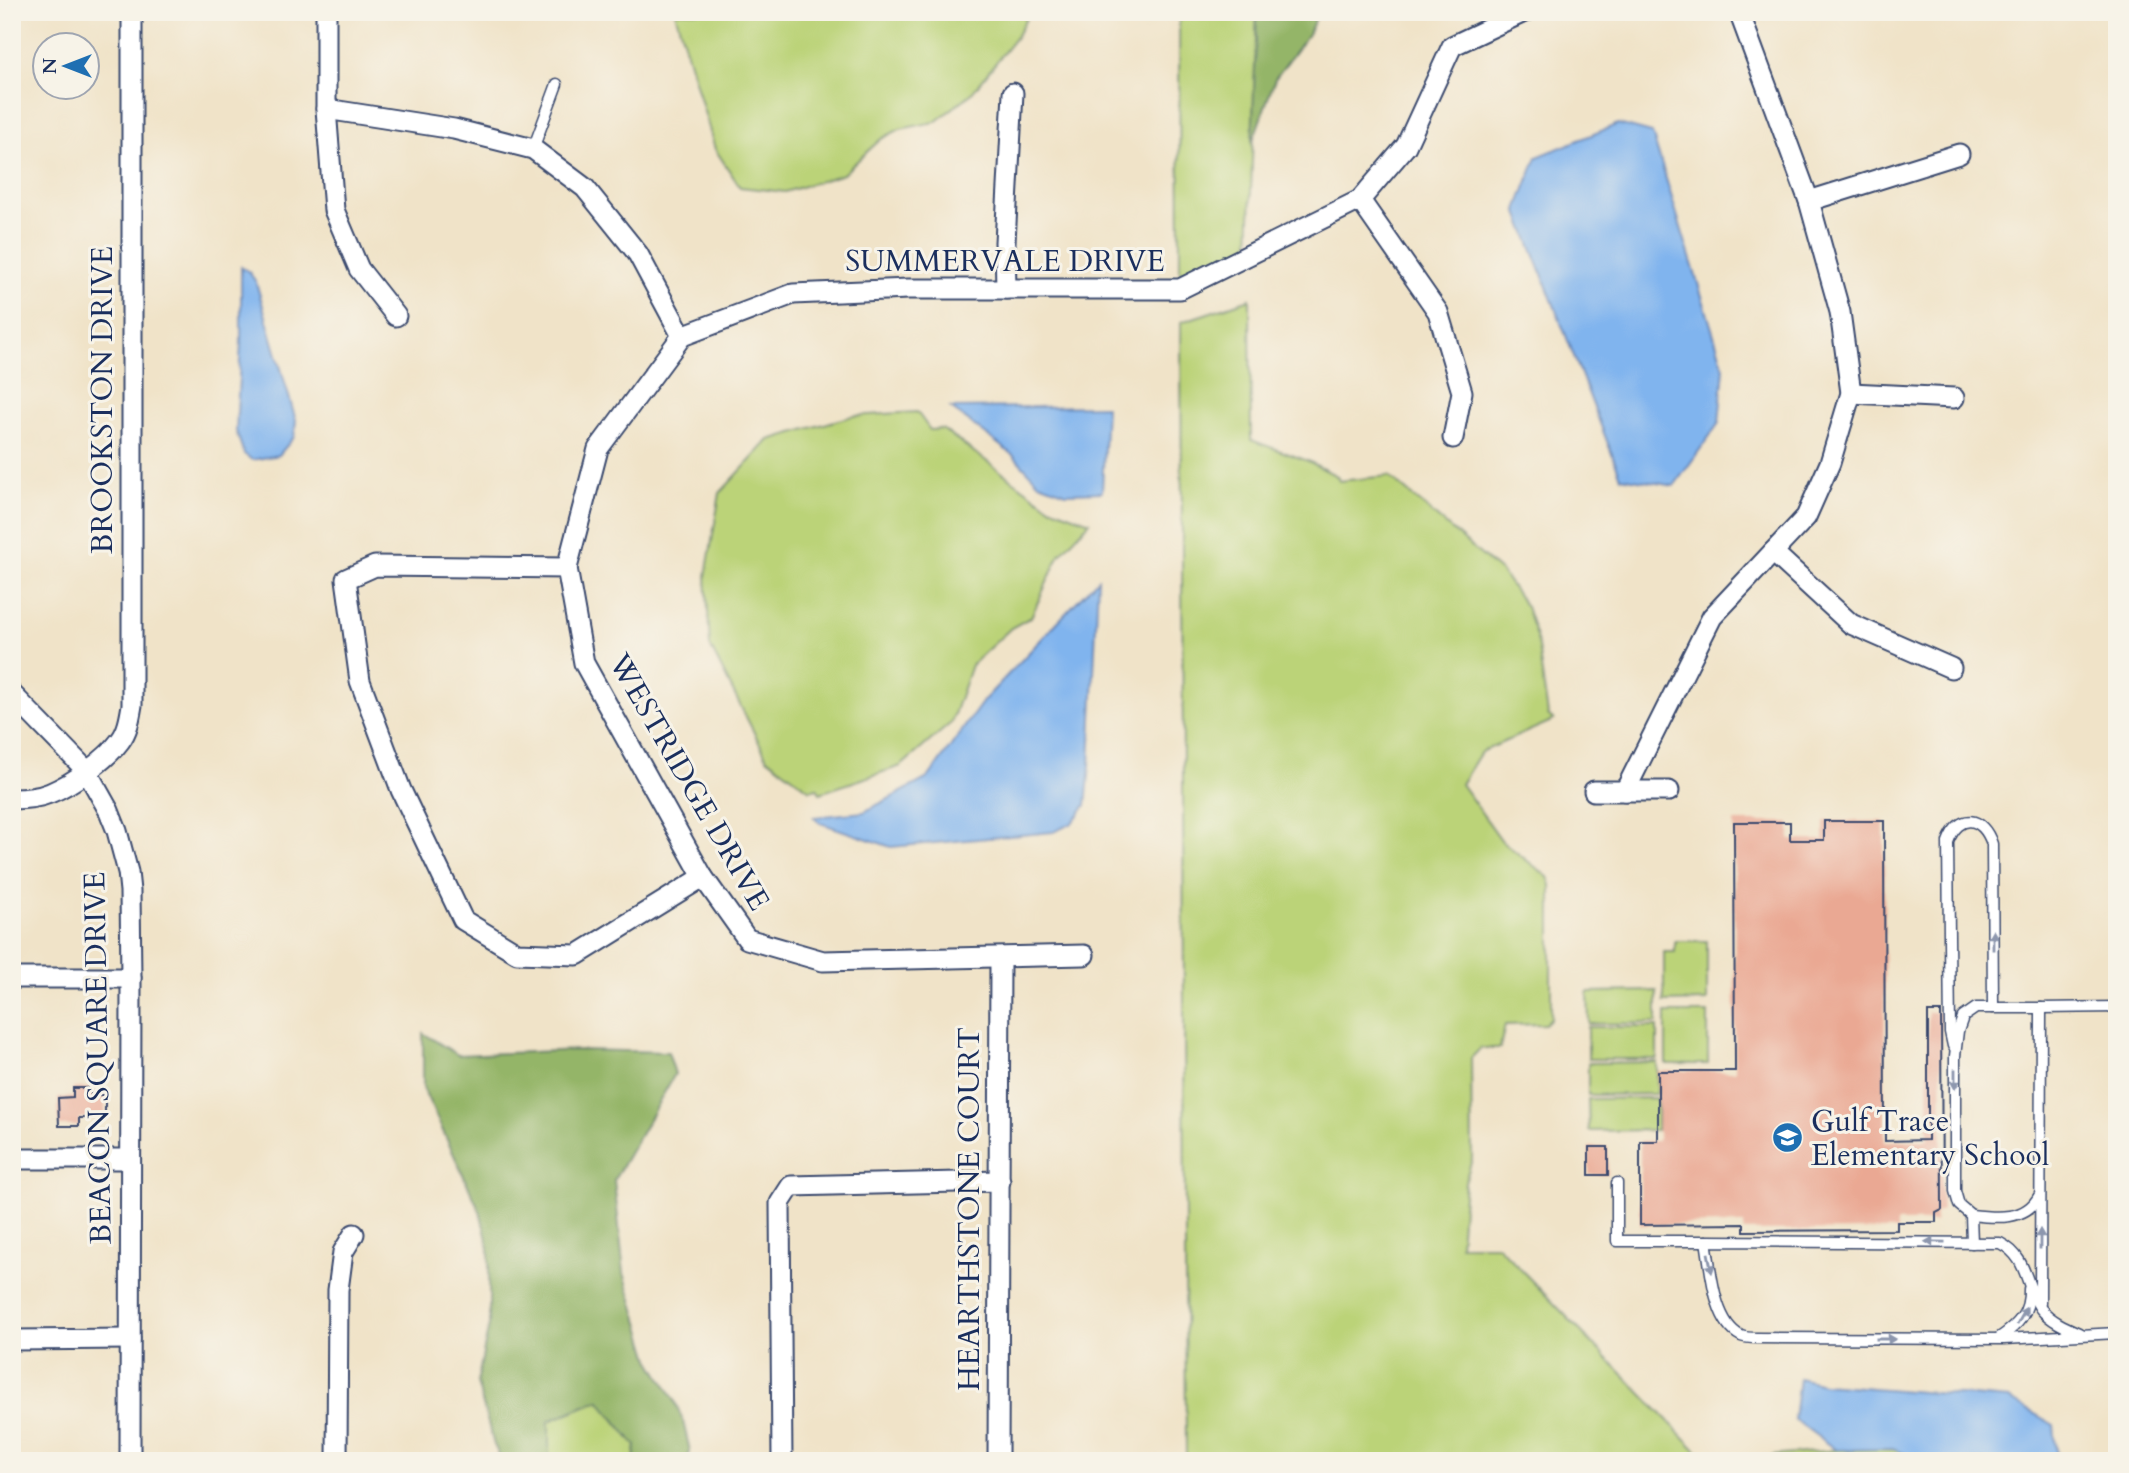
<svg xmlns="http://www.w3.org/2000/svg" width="2129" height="1473" font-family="Cardo,serif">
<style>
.green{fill:#bbd378;stroke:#6b816b;stroke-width:2}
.forest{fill:#94b568;stroke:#587263;stroke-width:2}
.water{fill:#80b4ee;stroke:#4e72a6;stroke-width:2}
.building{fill:#eaa893}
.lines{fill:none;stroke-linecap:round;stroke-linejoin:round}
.lane-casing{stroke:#3b4a6e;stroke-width:13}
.street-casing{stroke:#3b4a6e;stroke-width:23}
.lane{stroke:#fff;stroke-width:10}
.street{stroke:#fff;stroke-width:19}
.oneway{fill:#8d97ae}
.labels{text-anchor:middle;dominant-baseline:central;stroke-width:6;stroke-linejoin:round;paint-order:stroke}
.street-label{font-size:30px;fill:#1b2f5e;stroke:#f7f3e8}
.poi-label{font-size:30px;fill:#1b2f5e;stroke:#f7f3e8;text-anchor:start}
</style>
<rect width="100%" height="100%" fill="#f7f3e8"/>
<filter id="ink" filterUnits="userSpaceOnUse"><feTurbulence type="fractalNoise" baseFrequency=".0143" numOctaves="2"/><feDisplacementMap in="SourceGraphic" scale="14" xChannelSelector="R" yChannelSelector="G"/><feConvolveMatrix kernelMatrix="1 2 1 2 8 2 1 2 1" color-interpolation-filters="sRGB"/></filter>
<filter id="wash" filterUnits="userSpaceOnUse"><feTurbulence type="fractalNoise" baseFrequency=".00686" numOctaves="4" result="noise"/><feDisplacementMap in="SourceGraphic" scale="28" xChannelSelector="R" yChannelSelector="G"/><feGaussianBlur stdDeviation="1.57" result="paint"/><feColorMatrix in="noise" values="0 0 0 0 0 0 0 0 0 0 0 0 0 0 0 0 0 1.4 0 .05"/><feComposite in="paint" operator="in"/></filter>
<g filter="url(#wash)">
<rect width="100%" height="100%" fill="#f0e3c8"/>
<g class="green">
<path d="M 675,12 L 1030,12 L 1016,37 L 971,94 L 935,122 L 900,129 L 881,139 L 843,174 L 785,192 L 740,187 L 715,149 Z"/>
<path d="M 1179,12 L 1257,12 L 1249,250 L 1180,273 Z"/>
<path d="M 1250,299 L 1251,440 L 1308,461 L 1337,476 L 1339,481 L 1389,476 L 1502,573 L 1526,607 L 1537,640 L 1548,715 L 1554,720 L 1481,752 L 1461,784 L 1502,841 L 1548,877 L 1551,885 L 1551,1018 L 1545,1024 L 1505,1025 L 1500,1048 L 1481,1048 L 1471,1058 L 1472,1159 L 1465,1182 L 1460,1245 L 1497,1245 L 1707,1461 L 1186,1461 L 1181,322 Z"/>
<path d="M 917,412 L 930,430 L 942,429 L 1050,507 L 1090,522 L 1060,554 L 1031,617 L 1011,628 L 971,665 L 951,723 L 901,766 L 820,793 L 817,788 L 810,790 L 767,758 L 710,646 L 706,576 L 720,493 L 769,440 L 852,416 Z"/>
<path d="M 1675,941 L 1707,941 L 1707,1001 L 1664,1002 L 1664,952 L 1675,952 Z"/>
<path d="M 1657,991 L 1657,1023 L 1589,1024 L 1588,992 Z"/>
<rect x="1666" y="1013" width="42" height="51"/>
<rect x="1588" y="1027" width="69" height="32"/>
<path d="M 1657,1062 L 1657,1094 L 1588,1095 L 1588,1063 Z"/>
<path d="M 1657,1098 L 1657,1130 L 1589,1131 L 1588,1099 Z"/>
<path d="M 600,1400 L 636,1446 L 634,1461 L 549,1461 L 549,1421 Z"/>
<path d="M 1893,1449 L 1922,1461 L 1771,1461 L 1772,1456 L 1836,1450 Z"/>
</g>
<g class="forest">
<path d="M 1257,12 L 1319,12 L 1308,34 L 1275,79 L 1252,143 Z"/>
<path d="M 423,1033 L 458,1055 L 581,1050 L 668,1052 L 675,1074 L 614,1180 L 624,1273 L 650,1359 L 674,1399 L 683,1421 L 690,1451 L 687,1461 L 634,1461 L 636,1446 L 599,1400 L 549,1421 L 549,1461 L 502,1461 L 494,1445 L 477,1383 L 489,1325 L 489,1248 L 480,1211 L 423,1088 Z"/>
</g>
<g class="water">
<path d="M 1618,124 L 1652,133 L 1724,368 L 1719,423 L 1674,486 L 1621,477 L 1517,210 L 1537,157 Z"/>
<path d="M 241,267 L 249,272 L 256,282 L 296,421 L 294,437 L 279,455 L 252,460 L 244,454 L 236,431 L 241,342 Z"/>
<path d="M 1106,406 L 1102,492 L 1066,493 L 1039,483 L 1014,456 L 951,408 Z"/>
<path d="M 1098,579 L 1090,766 L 1086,805 L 1071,824 L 1053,832 L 891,847 L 820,823 L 814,817 L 864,812 L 928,778 L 984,700 Z"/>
<path d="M 1799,1378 L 1823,1384 L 2009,1399 L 2054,1425 L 2057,1461 L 1922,1461 L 1893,1449 L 1836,1450 L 1794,1419 Z"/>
</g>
<g id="blocks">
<g class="building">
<path d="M 1824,821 L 1884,821 L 1885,1141 L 1928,1140 L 1928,1012 L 1941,1012 L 1942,1210 L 1936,1213 L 1936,1222 L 1897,1222 L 1897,1230 L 1744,1231 L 1744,1224 L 1640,1225 L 1640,1141 L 1658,1141 L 1658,1071 L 1735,1071 L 1734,822 L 1790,822 L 1790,840 L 1824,840 Z"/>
<path d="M 73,1088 L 90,1088 L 91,1095 L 105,1095 L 105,1118 L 79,1118 L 79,1126 L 59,1126 L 58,1098 L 73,1097 Z"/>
<rect x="1589" y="1147" width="19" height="28"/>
</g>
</g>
</g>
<g filter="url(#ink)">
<use href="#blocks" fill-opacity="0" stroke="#3b4a6e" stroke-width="2"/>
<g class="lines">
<defs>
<g id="lane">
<path d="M 533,149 L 557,84"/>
<path d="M 2041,1008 L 2117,1007"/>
<path d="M 1953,1046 L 1950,1032 L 1948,842 C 1959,812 1983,816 1992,844 L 1993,1008"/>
<path d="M 1617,1183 L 1617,1241 L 1706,1241"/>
<path d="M 1971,1215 C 1996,1218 2026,1221 2039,1196"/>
<path d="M 1972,1243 L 1971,1215 L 1959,1205 L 1955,1191 L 1955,1056 L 1958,1031 L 1963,1017 L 1976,1008 L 2041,1008 L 2040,1303"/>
<path d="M 2079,1333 C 2065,1327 2051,1321 2041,1309 C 2024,1285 2029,1258 2000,1243 L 1706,1241 C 1711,1268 1713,1322 1741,1336 C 1746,1338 1752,1338 1757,1338 L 2004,1339 L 2117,1333"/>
<path d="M 1999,1338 C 2018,1325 2030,1313 2029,1289"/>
</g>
<g id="street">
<path d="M 326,12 L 326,109 L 334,210 L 359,269 L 396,316"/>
<path d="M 326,109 L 454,129 L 533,149 L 585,188 L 638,254 L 682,336"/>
<path d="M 1360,200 L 1438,312 L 1462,392 L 1453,438"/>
<path d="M 1809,201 L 1959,154"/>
<path d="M 1006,289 L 1005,242 L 1013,93"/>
<path d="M 1851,393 L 1954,398"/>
<path d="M 1773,552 L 1851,624 L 1951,668"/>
<path d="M 567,568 L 375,566 L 346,579 L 360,681 L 401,790 L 463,920 L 517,953 L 577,955 L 703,877"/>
<path d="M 12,694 L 86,770 L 109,811 L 117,831 L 128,872 L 130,891 L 131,978 L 130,1461"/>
<path d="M 1594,791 L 1669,791"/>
<path d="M 1625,791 L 1712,617 L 1806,517 L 1830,463 L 1851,393 L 1840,312 L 1809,201 L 1739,12"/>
<path d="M 12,799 C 25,799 38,798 50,793 C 72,784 106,760 120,741 C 128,731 130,717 132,705 L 132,12"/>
<path d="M 1084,955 L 823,961 L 747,939 L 703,877 L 584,663 L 567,568 L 598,449 L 682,336 L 793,294 L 908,289 L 1180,289 L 1360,200 L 1406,146 L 1452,46 L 1524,12"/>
<path d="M 12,978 L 131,978"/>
<path d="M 12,1159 L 130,1159"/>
<path d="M 12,1340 L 130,1339"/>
<path d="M 337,1461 L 338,1290 L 343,1252 L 354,1234"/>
<path d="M 782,1461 L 780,1203 L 791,1186 L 1000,1181"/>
<path d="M 998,1461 L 1000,958"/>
</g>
</defs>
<use href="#lane" class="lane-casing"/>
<use href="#street" class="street-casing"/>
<use href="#lane" class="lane"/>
<use href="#street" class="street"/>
</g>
<defs><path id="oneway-solid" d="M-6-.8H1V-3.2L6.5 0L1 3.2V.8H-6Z" transform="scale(1.75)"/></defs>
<g class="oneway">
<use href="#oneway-solid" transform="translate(1993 940) rotate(-90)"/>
<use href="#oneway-solid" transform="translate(1955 1079) rotate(90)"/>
<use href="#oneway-solid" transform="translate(2040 1239) rotate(-90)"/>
<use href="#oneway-solid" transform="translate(1935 1242) rotate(-179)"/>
<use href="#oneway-solid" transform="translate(1710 1263) rotate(79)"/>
<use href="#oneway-solid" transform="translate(2022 1316) rotate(-61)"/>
<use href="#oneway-solid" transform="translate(1886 1339)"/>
</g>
</g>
<defs>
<symbol id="school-disc" viewBox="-11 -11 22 22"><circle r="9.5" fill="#1f6fb2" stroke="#f7f3e8"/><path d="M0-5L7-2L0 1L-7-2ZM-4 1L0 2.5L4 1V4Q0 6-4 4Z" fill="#fff"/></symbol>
</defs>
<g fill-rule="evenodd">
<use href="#school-disc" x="1770" y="1120" width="35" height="35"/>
</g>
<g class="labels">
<g class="street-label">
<text x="1005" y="261">SUMMERVALE DRIVE</text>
<text transform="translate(102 400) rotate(-90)">BROOKSTON DRIVE</text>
<text transform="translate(689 782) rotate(60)">WESTRIDGE DRIVE</text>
<text transform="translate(98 1058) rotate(-91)">BEACON SQUARE DRIVE</text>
<text transform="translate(969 1209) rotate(-90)">HEARTHSTONE COURT</text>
</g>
<g class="poi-label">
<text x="1811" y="1121">Gulf Trace<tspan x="1811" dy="34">Elementary School</tspan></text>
</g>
</g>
<rect width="2129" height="1473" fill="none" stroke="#f7f3e8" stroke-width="42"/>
<g transform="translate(66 66) rotate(270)"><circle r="33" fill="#f7f3e8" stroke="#9fa5b1" stroke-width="2"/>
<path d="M0-5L12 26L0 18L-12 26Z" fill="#1f6fb2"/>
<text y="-10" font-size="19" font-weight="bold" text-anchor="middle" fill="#1b2f5e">N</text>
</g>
</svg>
